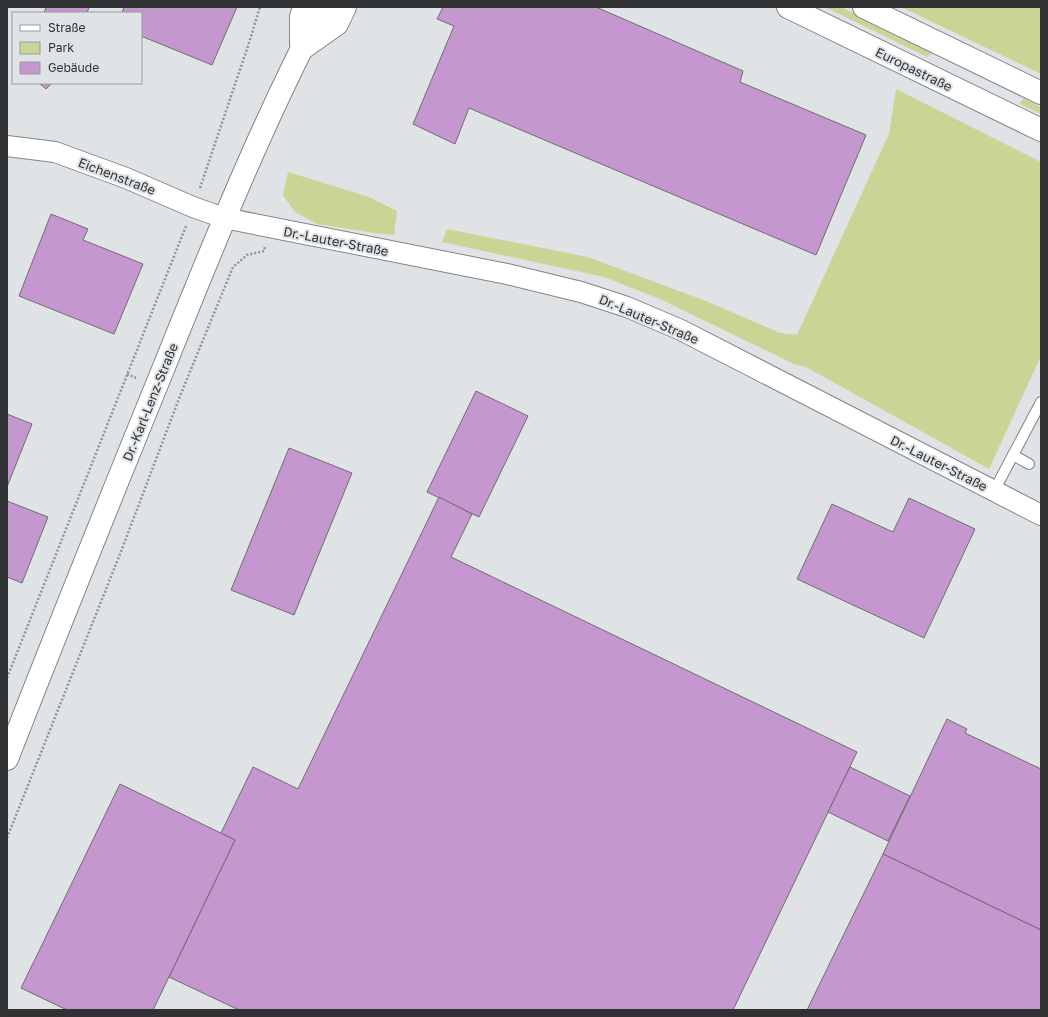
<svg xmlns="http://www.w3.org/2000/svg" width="1048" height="1017" font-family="'Golos Text',sans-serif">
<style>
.green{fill:#cad494}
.building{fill:#c497ce;stroke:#706d70}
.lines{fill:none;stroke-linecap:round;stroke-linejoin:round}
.lane-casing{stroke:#828588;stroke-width:12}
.street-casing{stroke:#828588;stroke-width:22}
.secondary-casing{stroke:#828588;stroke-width:24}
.path{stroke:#919496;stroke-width:2.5;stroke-dasharray:2 2;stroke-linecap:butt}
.lane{stroke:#fff;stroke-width:10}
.street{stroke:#fff;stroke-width:20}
.secondary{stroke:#fff;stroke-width:22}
.labels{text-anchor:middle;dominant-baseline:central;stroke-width:4;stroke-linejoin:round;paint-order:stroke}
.street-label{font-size:13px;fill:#303132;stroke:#dfe3e6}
</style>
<rect width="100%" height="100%" fill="#dfe3e6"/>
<g class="green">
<path d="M 825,7 L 841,7 L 930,50 L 932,53 L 927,57 Z"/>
<path d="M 901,7 L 1039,7 L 1041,8 L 1041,74 Z"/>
<path d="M 896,89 L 1041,162 L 1041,356 L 989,469 L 806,367 L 796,365 L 660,299 L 604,277 L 442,242 L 447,229 L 588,257 L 706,301 L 780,333 L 797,335 L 889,134 Z"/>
<path d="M 1024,98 L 1041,107 L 1041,114 L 1022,105 L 1020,103 Z"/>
<path d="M 288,172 L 369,197 L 397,211 L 394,235 L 375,233 L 317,224 L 295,212 L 283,195 Z"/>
</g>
<g class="building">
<path d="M 46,7 L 89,7 L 87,13 L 44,13 Z"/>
<path d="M 124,7 L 237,7 L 212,65 L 141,36 L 141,13 L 122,13 Z"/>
<path d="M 443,7 L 596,7 L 743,71 L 740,82 L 866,135 L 816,255 L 469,108 L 455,144 L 413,124 L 454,26 L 437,19 Z"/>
<path d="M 39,83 L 52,83 L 46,89 Z"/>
<path d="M 51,214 L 88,229 L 83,240 L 143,264 L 114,334 L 19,296 Z"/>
<path d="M 476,391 L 528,416 L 479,517 L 427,492 Z"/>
<path d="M 7,414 L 32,424 L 7,487 Z"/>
<path d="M 289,448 L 352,473 L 294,615 L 231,590 Z"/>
<path d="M 439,497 L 472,514 L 451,557 L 857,752 L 733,1010 L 239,1010 L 169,977 L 235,840 L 221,833 L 253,767 L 298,789 Z"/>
<path d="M 909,498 L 975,529 L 924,638 L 797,579 L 832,504 L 893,532 Z"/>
<path d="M 7,501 L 48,517 L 22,583 L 7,577 Z"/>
<path d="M 947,719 L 967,729 L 965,733 L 1041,769 L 1041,930 L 883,854 Z"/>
<path d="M 850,767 L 910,796 L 888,841 L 828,812 Z"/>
<path d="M 120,784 L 235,840 L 153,1010 L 67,1010 L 21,988 Z"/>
<path d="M 883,854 L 1041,930 L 1041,1010 L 807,1010 Z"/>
</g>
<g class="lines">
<defs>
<g id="lane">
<path d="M 1013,455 L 1029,464"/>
<path d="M 994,491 L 1041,402"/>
</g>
<path id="street" d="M 7,146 L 55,152 L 126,178 L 193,207 L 224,218 L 507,274 L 581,292 L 627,307 L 681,330 L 1041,515"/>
<g id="secondary">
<path d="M 788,7 L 1041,130"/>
<path d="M 864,7 L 1041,93"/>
<path d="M 301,43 L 301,17 L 304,7"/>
<path d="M 303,48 L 337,24 L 345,7"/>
<path d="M 7,759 C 58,628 111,497 164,367 C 213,245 262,123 323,7"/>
</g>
</defs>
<use href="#lane" class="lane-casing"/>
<use href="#street" class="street-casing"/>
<use href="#secondary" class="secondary-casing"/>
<g class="path">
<path d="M 200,188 L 248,46 L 260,7"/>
<path d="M 127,374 L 136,378"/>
<path d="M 7,678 L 186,226"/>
<path d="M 7,838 L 122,549 L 180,396 L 233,267 L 247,255 L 264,251 L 265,247"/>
</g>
<use href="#lane" class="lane"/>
<use href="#street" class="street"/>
<use href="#secondary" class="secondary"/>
</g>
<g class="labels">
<g class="street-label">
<text transform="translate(914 69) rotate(26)">Europastraße</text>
<text transform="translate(117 176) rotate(21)">Eichenstraße</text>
<text transform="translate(336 241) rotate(11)">Dr.-Lauter-Straße</text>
<text transform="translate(649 319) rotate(23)">Dr.-Lauter-Straße</text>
<text transform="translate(150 402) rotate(-68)">Dr.-Karl-Lenz-Straße</text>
<text transform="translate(939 463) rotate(27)">Dr.-Lauter-Straße</text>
</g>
</g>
<rect width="1048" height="1017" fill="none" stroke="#303132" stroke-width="16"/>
<rect x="12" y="12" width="130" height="72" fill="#dfe3e6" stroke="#999c9e"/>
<rect x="20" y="25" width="20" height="6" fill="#ffffff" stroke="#999c9e"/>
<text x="48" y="32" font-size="12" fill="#303132">Straße</text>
<rect x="20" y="42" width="20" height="12" fill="#cad494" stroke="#999c9e"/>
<text x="48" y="52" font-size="12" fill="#303132">Park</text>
<rect x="20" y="62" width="20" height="12" fill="#c497ce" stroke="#999c9e"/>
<text x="48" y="72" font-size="12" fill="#303132">Gebäude</text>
</svg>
